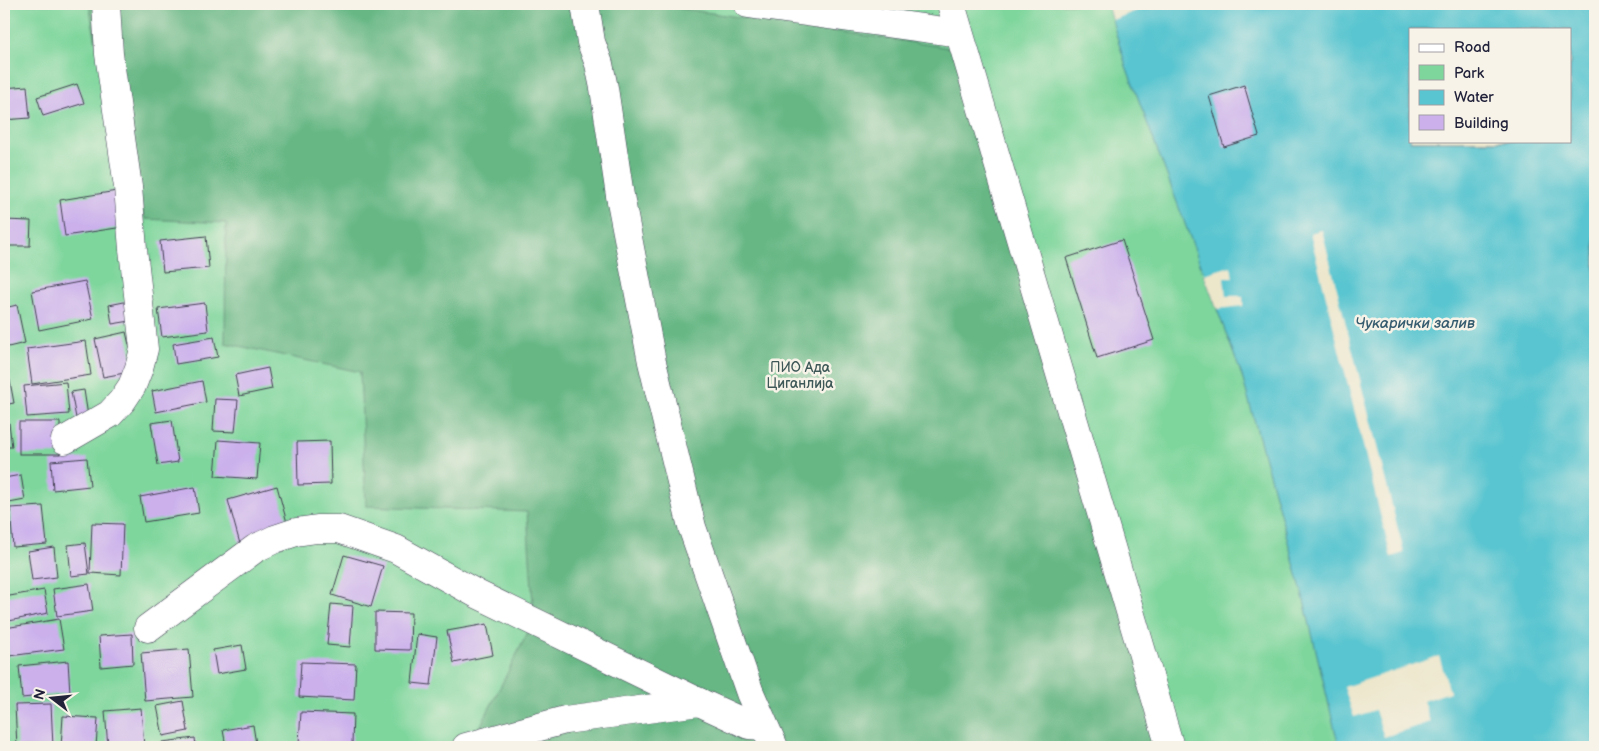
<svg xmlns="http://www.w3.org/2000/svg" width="1599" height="751" font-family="'Balsamiq Sans',sans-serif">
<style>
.green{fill:#7ed69c;stroke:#507c6c;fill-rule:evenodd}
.forest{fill:#66b784;stroke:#446c60}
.water{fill:#58c5d0;stroke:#3d7486;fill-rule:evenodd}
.pier{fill:#ece6cb}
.building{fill:#cbb0ec}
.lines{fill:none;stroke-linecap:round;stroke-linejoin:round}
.minor-casing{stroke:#403f51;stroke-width:29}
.minor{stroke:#fff;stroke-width:28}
.labels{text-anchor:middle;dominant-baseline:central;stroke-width:5;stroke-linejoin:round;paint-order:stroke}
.park-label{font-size:14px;fill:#3e5858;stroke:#f7f3e8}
.water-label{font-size:15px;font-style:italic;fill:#355b6f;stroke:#f7f3e8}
</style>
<rect width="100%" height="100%" fill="#f7f3e8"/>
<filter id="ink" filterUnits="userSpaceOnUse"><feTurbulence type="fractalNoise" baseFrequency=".02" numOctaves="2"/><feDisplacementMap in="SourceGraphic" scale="10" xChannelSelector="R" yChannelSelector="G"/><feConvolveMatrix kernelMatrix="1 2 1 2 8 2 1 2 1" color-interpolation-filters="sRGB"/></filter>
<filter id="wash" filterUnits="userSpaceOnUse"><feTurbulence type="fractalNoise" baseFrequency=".0096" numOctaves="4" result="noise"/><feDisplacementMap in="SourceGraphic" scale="20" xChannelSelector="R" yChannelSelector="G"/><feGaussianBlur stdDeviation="1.12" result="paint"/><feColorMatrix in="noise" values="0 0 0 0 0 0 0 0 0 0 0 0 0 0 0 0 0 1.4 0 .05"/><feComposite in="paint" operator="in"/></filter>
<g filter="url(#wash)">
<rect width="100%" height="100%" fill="#ece6cb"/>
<path class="green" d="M 4,4 L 1595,4 L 1595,747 L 4,747 ZM 1410,29 L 1570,29 L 1570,141 L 1410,141 Z"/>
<path class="forest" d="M 89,4 L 650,4 L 965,50 L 1170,747 L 470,747 L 534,620 L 527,512 L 366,506 L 360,372 L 225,343 L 226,223 L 145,219 L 95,37 Z"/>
<path class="water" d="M 1107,4 L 1595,4 L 1595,747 L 1339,747 L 1303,596 L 1242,376 L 1126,66 ZM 1410,29 L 1570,29 L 1570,141 L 1410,141 Z"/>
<g class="pier">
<path d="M 1118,4 L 1155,4 L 1112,20 L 1108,7 Z"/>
<path d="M 1322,230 L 1404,553 L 1391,557 L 1310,233 Z"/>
<path d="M 1231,266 L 1233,278 L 1224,278 L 1226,296 L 1243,296 L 1243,306 L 1217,309 L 1204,274 Z"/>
<path d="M 1439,656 L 1450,692 L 1423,701 L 1430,722 L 1384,737 L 1375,710 L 1354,717 L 1344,687 Z"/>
</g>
<g id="blocks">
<g class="building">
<path d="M 77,84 L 84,103 L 43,116 L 37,97 Z"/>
<path d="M 1244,85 L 1259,136 L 1224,147 L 1209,96 Z"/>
<path d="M 27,86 L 30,118 L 4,120 L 4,88 Z"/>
<path d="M 117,191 L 123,227 L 65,236 L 60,200 Z"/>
<path d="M 4,220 L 31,221 L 30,246 L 4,246 Z"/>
<path d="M 206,236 L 209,268 L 163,272 L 160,241 Z"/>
<path d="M 1122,240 L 1154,340 L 1097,358 L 1066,258 Z"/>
<path d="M 85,281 L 93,319 L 39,330 L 32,291 Z"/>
<path d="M 134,300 L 137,320 L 112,324 L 109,305 Z"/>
<path d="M 205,303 L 208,331 L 162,337 L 158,309 Z"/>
<path d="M 17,305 L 25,343 L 4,348 L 4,308 Z"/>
<path d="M 126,332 L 135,371 L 103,377 L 95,339 Z"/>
<path d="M 214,337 L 218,357 L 176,364 L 173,344 Z"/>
<path d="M 86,341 L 91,375 L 32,384 L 27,349 Z"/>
<path d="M 6,360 L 14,403 L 4,405 L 4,361 Z"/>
<path d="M 268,368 L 272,389 L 239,396 L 235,375 Z"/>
<path d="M 202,381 L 206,402 L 156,412 L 152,391 Z"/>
<path d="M 66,382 L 69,414 L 27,417 L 24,386 Z"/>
<path d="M 84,390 L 88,416 L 76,418 L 71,392 Z"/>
<path d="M 215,399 L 238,400 L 235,432 L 213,431 Z"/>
<path d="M 172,420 L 178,462 L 158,465 L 151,423 Z"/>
<rect x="19" y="422" width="41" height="32"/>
<path d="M 4,423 L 9,423 L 12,447 L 4,447 Z"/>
<path d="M 218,440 L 260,443 L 257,479 L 215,476 Z"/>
<path d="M 330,441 L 331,484 L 298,485 L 297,442 Z"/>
<path d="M 87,458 L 90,486 L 53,490 L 51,461 Z"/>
<path d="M 21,475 L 25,500 L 4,504 L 4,478 Z"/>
<path d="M 277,486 L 289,530 L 240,544 L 228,500 Z"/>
<path d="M 195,487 L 199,513 L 144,522 L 140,497 Z"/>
<path d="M 43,506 L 47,544 L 13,547 L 10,508 Z"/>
<path d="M 92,523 L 123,524 L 121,575 L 90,573 Z"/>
<path d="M 85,543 L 89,574 L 71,576 L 68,545 Z"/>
<path d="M 54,547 L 57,577 L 32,580 L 28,551 Z"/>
<path d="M 344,555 L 383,566 L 371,607 L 332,595 Z"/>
<path d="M 89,584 L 93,611 L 57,616 L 53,589 Z"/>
<path d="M 44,590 L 48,613 L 4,622 L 4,597 Z"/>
<path d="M 331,604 L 353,606 L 350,647 L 327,645 Z"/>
<path d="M 375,612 L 411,613 L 410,650 L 375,649 Z"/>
<path d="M 59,619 L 64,649 L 9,656 L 5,628 Z"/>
<path d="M 487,624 L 493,655 L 454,663 L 447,631 Z"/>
<path d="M 132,634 L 133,664 L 101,667 L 99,636 Z"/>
<path d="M 417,634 L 437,637 L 431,685 L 412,683 Z"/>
<path d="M 242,645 L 246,669 L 217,674 L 213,650 Z"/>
<path d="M 189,649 L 193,697 L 145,701 L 141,653 Z"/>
<path d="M 68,661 L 70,693 L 22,698 L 19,666 Z"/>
<path d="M 301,662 L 356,664 L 354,700 L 299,697 Z"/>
<path d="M 183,701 L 188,731 L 163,736 L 157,706 Z"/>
<path d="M 51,704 L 53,747 L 17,747 L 15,705 Z"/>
<path d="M 141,708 L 144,747 L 108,747 L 105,711 Z"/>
<path d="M 301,712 L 353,714 L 352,744 L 299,742 Z"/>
<path d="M 63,716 L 98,718 L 96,747 L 61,747 Z"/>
<path d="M 253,725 L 256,744 L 226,747 L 223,730 Z"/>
<path d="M 195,738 L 196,747 L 162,747 L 162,742 Z"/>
</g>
</g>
</g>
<g filter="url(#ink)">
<use href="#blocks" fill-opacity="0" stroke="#403f51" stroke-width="1"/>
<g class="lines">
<defs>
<g id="minor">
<path d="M 585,4 L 591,42 L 599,64 L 604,88 L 620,196 L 652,362 L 692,527 L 750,693 L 774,747"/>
<path d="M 748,4 L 959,33"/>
<path d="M 951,4 L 1170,747"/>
<path d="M 65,440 L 110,414 L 122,401 L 132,386 L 139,368 L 144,349 L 133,249 L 128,187 L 109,54 L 106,4"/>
<path d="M 148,628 L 256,548 L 275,539 L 296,532 L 317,529 L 339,529 L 396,549 L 477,594 L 699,702 L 749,725 L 764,726"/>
<path d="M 466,747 L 565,720 L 699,702"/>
</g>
</defs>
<use href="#minor" class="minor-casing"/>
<use href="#minor" class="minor"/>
</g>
</g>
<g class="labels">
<g class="park-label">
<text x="800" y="367">ПИО Ада<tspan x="800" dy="16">Циганлија</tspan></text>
</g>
<g class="water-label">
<text x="1415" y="323">Чукарички залив</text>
</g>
</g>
<rect width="1599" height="751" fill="none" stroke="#f7f3e8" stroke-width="20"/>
<rect x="1409" y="28" width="162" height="115" fill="#f7f3e8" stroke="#a29fa3"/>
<rect x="1419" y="44" width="25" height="8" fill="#ffffff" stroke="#a29fa3"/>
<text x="1454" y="52" font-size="15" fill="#22223b">Road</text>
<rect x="1419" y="65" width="25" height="15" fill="#7ed69c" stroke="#a29fa3"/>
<text x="1454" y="78" font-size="15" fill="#22223b">Park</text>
<rect x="1419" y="90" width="25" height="15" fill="#58c5d0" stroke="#a29fa3"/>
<text x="1454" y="102" font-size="15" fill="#22223b">Water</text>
<rect x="1419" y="115" width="25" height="15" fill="#cbb0ec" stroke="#a29fa3"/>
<text x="1454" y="128" font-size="15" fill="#22223b">Building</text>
<g transform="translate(52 698) rotate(286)" stroke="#f7f3e8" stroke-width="4" paint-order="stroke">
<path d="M0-4L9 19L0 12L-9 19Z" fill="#22223b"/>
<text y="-8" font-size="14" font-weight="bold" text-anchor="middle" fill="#22223b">N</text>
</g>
</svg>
